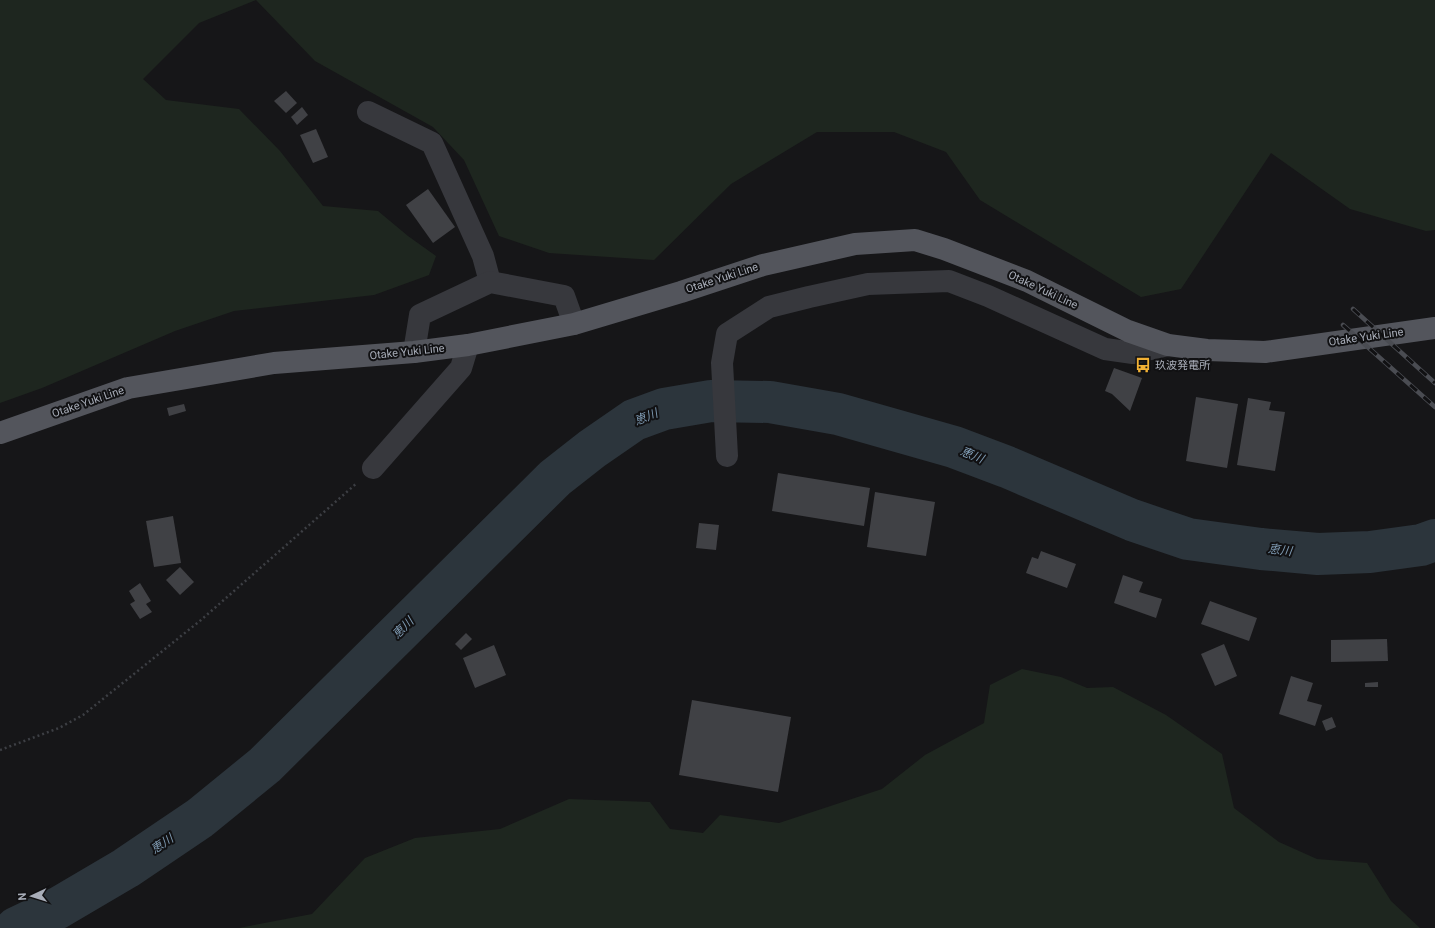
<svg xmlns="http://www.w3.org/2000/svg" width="1435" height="928" font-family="Roboto,'Noto Sans JP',sans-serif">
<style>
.green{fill:#1e261f}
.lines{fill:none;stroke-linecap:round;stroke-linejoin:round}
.river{stroke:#2c353c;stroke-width:42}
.building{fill:#404145}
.path{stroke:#3d3f44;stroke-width:2.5;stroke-dasharray:2 3;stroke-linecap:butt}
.minor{stroke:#37383d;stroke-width:22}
.major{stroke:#53555c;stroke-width:22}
.rail-casing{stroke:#4a4c52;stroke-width:4.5}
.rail{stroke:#111113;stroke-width:3;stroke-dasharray:9;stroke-linecap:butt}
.labels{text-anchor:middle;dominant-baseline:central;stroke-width:4;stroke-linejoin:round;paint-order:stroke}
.street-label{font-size:11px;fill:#a8adb8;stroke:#111113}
.poi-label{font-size:11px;fill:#a8adb8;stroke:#111113;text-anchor:start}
.water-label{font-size:12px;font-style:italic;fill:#7f9bb3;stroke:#111113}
</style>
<rect width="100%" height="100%" fill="#161618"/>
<g class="green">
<path d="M 0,0 L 1435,0 L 1435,230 L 1426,231 L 1350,209 L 1271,153 L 1181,289 L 1141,297 L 980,200 L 946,152 L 894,132 L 817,132 L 731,184 L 654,260 L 549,253 L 499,236 L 464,160 L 433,127 L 315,61 L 256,0 L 199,23 L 143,79 L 166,100 L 239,109 L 280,151 L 323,206 L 378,211 L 408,236 L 436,256 L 429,275 L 374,295 L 234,311 L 175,331 L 42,388 L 0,403 Z"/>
<path d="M 1022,669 L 1061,677 L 1087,688 L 1113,687 L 1166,715 L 1222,754 L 1234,808 L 1279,842 L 1317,859 L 1367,863 L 1391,901 L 1420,928 L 1435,928 L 239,928 L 312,914 L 365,858 L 415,838 L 500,829 L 569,799 L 650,802 L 670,829 L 703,833 L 720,815 L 779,823 L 882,789 L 925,755 L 984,723 L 990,685 Z"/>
</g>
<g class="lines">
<path class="river" d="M 16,928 L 58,908 L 126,868 L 200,818 L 265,765 L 555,478 L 592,449 L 634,420 L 664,409 L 711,401 L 770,402 L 838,414 L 954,447 L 1007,467 L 1132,520 L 1188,539 L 1261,549 L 1318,554 L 1370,552 L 1421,545 L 1435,540"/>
</g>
<g class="building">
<path d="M 286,91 L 297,103 L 286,113 L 274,101 Z"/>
<path d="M 302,107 L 308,115 L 297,125 L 291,117 Z"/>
<path d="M 316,129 L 328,157 L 313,163 L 300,135 Z"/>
<path d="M 428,189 L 455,227 L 433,243 L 406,205 Z"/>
<path d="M 1114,368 L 1142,378 L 1130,411 L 1112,394 L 1105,391 Z"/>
<path d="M 1196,397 L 1238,404 L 1227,468 L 1186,461 Z"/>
<path d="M 1248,398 L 1271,402 L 1269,410 L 1285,412 L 1275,471 L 1237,465 Z"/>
<path d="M 184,404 L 186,411 L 169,416 L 167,408 Z"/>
<path d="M 778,473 L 870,488 L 864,526 L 772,511 Z"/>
<path d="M 875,492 L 935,502 L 926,556 L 867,547 Z"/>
<path d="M 173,516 L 181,563 L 154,567 L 146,521 Z"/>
<path d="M 699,523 L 719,525 L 716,550 L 696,548 Z"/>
<path d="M 1041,551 L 1076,564 L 1067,588 L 1026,573 L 1032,557 L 1038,559 Z"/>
<path d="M 180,567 L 194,582 L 180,595 L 166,580 Z"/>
<path d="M 1123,575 L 1143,582 L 1139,592 L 1162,599 L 1156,618 L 1114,603 Z"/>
<path d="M 140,583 L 151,601 L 146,604 L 152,612 L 140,619 L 130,604 L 135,601 L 129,591 Z"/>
<path d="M 1210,601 L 1257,618 L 1249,641 L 1201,624 Z"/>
<path d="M 466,633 L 472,639 L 461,650 L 455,644 Z"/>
<path d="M 1387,639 L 1388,661 L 1331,662 L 1331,640 Z"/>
<path d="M 1224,644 L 1237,676 L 1215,686 L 1201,654 Z"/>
<path d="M 494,645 L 506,675 L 475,688 L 463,658 Z"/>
<path d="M 1291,676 L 1313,683 L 1307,701 L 1322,705 L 1315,726 L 1279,714 Z"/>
<path d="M 1378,682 L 1378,687 L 1365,687 L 1365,683 Z"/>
<path d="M 692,700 L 791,717 L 778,792 L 679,775 Z"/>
<path d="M 1332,717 L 1336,727 L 1326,731 L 1322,721 Z"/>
</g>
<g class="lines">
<path class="path" d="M 0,750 L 59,728 L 83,715 L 201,620 L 357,483"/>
<g class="minor">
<path d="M 368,112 L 432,143 L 483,256 L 490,282"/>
<path d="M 414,352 L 420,315 L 490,282 L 564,296 L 574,324"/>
<path d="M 727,456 L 722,363 L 727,334 L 769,307 L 809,297 L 868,284 L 949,281 L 988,296 L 1105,349 L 1133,353 L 1168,345"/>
<path d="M 373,468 L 461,368 L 468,345"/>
</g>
<path class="major" d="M 0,433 L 128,388 L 274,363 L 414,352 L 468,345 L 574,324 L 681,292 L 763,265 L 855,244 L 915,240 L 944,249 L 1027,281 L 1128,331 L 1168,345 L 1207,350 L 1265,352 L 1435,328"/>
<defs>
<g id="rail">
<path d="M 1353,309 L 1435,383"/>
<path d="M 1343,325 L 1435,407"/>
</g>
</defs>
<use href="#rail" class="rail-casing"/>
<use href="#rail" class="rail"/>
</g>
<defs>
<symbol id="bus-bare" viewBox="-9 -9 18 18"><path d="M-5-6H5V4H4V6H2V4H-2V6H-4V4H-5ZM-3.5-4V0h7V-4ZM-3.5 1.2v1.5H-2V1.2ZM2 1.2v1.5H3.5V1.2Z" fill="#f2b134" stroke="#111113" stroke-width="2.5" paint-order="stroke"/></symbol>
</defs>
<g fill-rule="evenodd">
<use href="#bus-bare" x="1132" y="354" width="22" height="22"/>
</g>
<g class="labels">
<g class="street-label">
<text transform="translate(722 278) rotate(-18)">Otake Yuki Line</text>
<text transform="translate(1043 290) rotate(25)">Otake Yuki Line</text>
<text transform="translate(1366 337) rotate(-8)">Otake Yuki Line</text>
<text transform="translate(407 352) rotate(-6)">Otake Yuki Line</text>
<text transform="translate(88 402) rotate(-19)">Otake Yuki Line</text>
</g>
<g class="poi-label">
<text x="1155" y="365">玖波発電所</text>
</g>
<g class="water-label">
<text transform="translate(646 417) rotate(-22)">恵川</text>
<text transform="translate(972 455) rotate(22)">恵川</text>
<text transform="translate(1280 550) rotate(7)">恵川</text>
<text transform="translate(403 628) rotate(-45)">恵川</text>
<text transform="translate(162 844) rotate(-34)">恵川</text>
</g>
</g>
<g transform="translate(32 896) rotate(266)" stroke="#111113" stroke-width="3" paint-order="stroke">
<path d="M0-3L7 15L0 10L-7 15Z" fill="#a8adb8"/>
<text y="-6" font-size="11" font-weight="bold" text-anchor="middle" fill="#a8adb8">N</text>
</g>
</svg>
